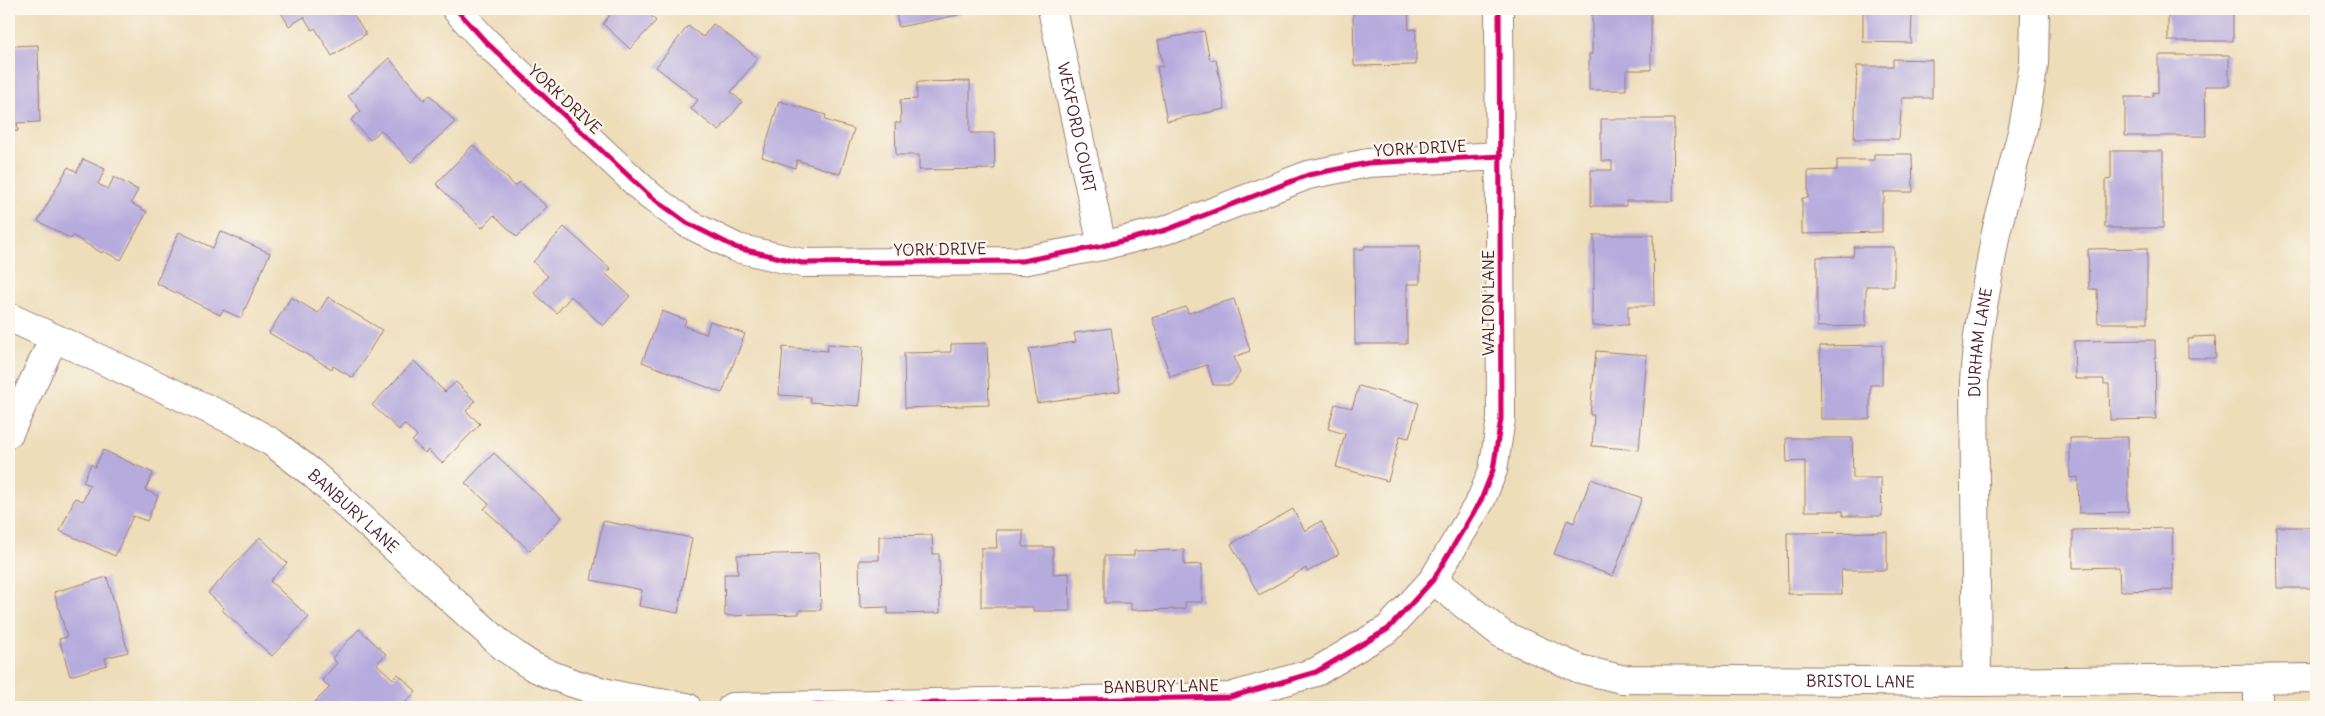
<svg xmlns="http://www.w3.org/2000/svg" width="2325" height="716" font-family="Delius,sans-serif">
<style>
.building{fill:#b6abdd}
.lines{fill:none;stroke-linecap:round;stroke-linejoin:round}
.minor-casing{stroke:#9c7e72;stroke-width:30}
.minor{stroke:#fff;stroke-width:28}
.cycleway-casing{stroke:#fbf7ec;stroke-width:8}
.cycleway{stroke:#d6006c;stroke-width:5}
.labels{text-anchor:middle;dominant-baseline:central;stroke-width:4.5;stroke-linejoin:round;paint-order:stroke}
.street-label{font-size:16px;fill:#4a1f2b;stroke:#fbf7ec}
</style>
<rect width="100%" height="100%" fill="#fbf7ec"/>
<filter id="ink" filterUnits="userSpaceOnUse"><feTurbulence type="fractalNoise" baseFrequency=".02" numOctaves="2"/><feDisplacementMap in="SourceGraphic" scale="10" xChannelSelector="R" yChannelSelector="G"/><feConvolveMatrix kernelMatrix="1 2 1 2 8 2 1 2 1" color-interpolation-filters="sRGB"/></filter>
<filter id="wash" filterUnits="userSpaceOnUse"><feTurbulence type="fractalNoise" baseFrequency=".0096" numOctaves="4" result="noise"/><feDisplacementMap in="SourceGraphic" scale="20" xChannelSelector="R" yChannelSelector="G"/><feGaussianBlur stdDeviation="1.12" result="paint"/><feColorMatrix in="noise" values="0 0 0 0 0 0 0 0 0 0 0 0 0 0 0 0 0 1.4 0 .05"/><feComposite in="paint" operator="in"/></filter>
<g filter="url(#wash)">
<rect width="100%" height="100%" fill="#edddb9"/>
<g id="blocks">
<g class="building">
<path d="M 279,9 L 350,9 L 366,34 L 332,56 L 315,28 L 312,30 L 304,17 L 289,26 Z"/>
<path d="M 604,9 L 645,9 L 656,21 L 630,49 L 603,24 L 610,15 Z"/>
<path d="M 895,9 L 957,9 L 958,15 L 899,27 Z"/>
<path d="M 1353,9 L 1408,9 L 1409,30 L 1416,29 L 1416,65 L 1354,66 Z"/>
<path d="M 1592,9 L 1651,9 L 1651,70 L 1626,70 L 1626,90 L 1589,90 L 1589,54 L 1592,54 Z"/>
<path d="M 1863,9 L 1912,9 L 1911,43 L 1863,42 Z"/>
<path d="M 2168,9 L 2233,10 L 2233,41 L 2168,41 Z"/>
<path d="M 713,24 L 758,58 L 731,92 L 742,102 L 719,131 L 691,109 L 698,100 L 656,67 L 688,26 L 703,37 Z"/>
<path d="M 1204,31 L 1210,60 L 1216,59 L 1225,109 L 1167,121 L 1157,67 L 1163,66 L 1158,40 Z"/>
<path d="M 38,45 L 40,122 L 17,123 L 18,131 L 9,132 L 9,46 Z"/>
<path d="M 2158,55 L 2229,55 L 2229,86 L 2205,86 L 2206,136 L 2125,136 L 2125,97 L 2153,97 L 2153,92 L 2158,93 Z"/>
<path d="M 389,58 L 424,100 L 430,95 L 455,122 L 411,162 L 381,130 L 370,140 L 351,120 L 361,111 L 348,96 Z"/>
<path d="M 1893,59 L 1932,60 L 1932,98 L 1902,98 L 1899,139 L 1854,139 L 1857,66 L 1893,66 Z"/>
<path d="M 970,81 L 970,133 L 994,133 L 995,169 L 919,170 L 919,155 L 896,155 L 895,123 L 901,123 L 900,100 L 917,99 L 917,82 Z"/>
<path d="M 779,101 L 826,115 L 825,120 L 854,129 L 840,174 L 797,160 L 795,168 L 762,157 Z"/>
<path d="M 1601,119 L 1674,119 L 1673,201 L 1626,201 L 1626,206 L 1591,206 L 1591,170 L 1612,170 L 1612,161 L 1601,161 Z"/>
<path d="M 473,145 L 515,186 L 520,182 L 547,207 L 517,237 L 494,215 L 482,228 L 436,184 Z"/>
<path d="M 2111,151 L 2163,151 L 2163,228 L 2105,228 L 2105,180 L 2111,179 Z"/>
<path d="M 1874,154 L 1912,154 L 1913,192 L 1884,192 L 1884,202 L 1882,202 L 1882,232 L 1802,234 L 1802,198 L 1808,198 L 1808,171 L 1837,170 L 1837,160 L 1874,160 Z"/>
<path d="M 83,159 L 105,169 L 98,184 L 108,189 L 114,177 L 138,190 L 131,203 L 147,212 L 121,260 L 103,251 L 102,253 L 73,236 L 71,239 L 38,221 L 68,167 L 77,172 Z"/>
<path d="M 564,227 L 611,269 L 606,274 L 630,296 L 603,326 L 571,296 L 557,313 L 534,293 L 548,276 L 533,262 Z"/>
<path d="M 220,231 L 270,253 L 241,318 L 223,310 L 220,315 L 156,283 L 179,232 L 213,248 Z"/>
<path d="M 1594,235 L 1653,235 L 1654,306 L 1628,306 L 1628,325 L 1592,326 L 1592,289 L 1594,289 Z"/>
<path d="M 1364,246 L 1420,246 L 1420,284 L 1407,284 L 1407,344 L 1355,344 L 1354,249 L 1364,249 Z"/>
<path d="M 1854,247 L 1894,247 L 1894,286 L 1866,286 L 1866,326 L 1817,327 L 1817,257 L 1853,256 Z"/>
<path d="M 2147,248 L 2147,323 L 2098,323 L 2097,289 L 2089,289 L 2088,249 Z"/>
<path d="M 291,297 L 318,313 L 328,297 L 382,330 L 353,378 L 333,366 L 332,369 L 269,333 Z"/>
<path d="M 1234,299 L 1250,351 L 1234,357 L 1240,373 L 1231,385 L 1213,385 L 1207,365 L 1170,377 L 1152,318 L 1186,307 L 1188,313 Z"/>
<path d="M 662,311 L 686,320 L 684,326 L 706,334 L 710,321 L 745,334 L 722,393 L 642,362 Z"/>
<path d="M 1111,328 L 1120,391 L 1037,403 L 1029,349 L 1076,342 L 1074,333 Z"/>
<path d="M 2215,336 L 2216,358 L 2188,358 L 2188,339 L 2193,339 L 2193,337 Z"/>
<path d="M 2155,340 L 2156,419 L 2110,420 L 2109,384 L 2104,384 L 2104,379 L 2075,379 L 2074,341 Z"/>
<path d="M 987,343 L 989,405 L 905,408 L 904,353 L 951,352 L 951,344 Z"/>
<path d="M 828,344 L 863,347 L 859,406 L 810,402 L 810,397 L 779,395 L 783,347 L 827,351 Z"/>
<path d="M 1882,345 L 1882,385 L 1870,385 L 1870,419 L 1821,419 L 1820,346 Z"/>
<path d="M 1596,351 L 1647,355 L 1639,450 L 1592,446 L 1594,415 L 1590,415 Z"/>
<path d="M 414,361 L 445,392 L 456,382 L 475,401 L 466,411 L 480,424 L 442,463 L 428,450 L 425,453 L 412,441 L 417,436 L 404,424 L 399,430 L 372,405 Z"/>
<path d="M 1359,386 L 1419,403 L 1409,438 L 1400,436 L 1388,481 L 1336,467 L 1345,434 L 1328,429 L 1335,404 L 1352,408 Z"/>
<path d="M 2128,437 L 2128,512 L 2079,513 L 2078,477 L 2070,478 L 2070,438 Z"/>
<path d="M 1786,438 L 1852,438 L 1853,478 L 1881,478 L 1882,516 L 1843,516 L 1843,511 L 1805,511 L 1805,461 L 1787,462 Z"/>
<path d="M 103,450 L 153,473 L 145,490 L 158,496 L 147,521 L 133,516 L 115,556 L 60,531 L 75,498 L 83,501 L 90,485 L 83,482 L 91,464 L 95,467 Z"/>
<path d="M 494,453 L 562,517 L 530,551 L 484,509 L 489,504 L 465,483 Z"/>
<path d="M 1591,479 L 1642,498 L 1613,576 L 1554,554 L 1567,520 L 1574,523 Z"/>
<path d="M 1293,509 L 1305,531 L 1321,521 L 1339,554 L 1307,572 L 1306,568 L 1259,595 L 1231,544 Z"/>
<path d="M 603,521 L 692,538 L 678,613 L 639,606 L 642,590 L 591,580 Z"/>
<path d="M 2276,527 L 2316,527 L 2316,588 L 2277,588 Z"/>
<path d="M 2172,528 L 2173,590 L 2120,591 L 2119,567 L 2073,568 L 2073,530 Z"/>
<path d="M 996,530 L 1023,530 L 1023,547 L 1053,547 L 1053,574 L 1069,573 L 1070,611 L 1033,611 L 1033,607 L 981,607 L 981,548 L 997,548 Z"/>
<path d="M 1887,532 L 1887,570 L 1841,570 L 1842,594 L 1788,594 L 1787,533 Z"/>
<path d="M 932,535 L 933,554 L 939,554 L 940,613 L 888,614 L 888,607 L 860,608 L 859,560 L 879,560 L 879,536 Z"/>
<path d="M 260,537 L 287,563 L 270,581 L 309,617 L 272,656 L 222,610 L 224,608 L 208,593 Z"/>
<path d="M 1184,550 L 1184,565 L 1202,564 L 1202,602 L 1185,602 L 1185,609 L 1131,610 L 1131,603 L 1104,603 L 1104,556 L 1134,556 L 1134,551 Z"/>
<path d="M 819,553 L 821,610 L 799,610 L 799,614 L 725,616 L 724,574 L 738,574 L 737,555 Z"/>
<path d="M 107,577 L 128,652 L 105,658 L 107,665 L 70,676 L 59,639 L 67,637 L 54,592 Z"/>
<path d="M 359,629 L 386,654 L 377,664 L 393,679 L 398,674 L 416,691 L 401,707 L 317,707 L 313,704 L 330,687 L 322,680 L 337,663 L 332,658 Z"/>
</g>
</g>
</g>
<g filter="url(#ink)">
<use href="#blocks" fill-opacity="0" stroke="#9c7e72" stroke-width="1"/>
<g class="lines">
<defs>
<g id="minor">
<path d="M 456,9 L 485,41 L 650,196 L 687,223 L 737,248 L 802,263 L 1022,261 L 1102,246 L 1166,230 L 1308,175 L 1368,163 L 1501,156"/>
<path id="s1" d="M 1052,9 L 1102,246"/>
<path id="s2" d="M 9,317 L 234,421 L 273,443 L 312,473 L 505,648 C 515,654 524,662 534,667 C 581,691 636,700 687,707"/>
<path d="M 9,433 L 54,338"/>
<path id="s3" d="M 1433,580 L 1503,635 L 1580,669 L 1621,679 L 1977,682 L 2316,678"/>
<path d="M 2258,679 L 2258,707"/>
<path id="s4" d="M 1977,682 L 1974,380 L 1978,335 L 1996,232 L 2023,128 L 2034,64 L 2035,9"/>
<path d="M 732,707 L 1230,697 L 1316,672 L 1388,629 L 1433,580 L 1481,500 L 1493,470 L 1501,419 L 1499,9"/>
</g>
</defs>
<use href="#minor" class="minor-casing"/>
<use href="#minor" class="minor"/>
<defs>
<g id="cycleway">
<path d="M 456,9 L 485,41 L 650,196 L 687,223 L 737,248 L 802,263 L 1022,261 L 1102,246 L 1166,230 L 1308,175 L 1368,163 L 1501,156"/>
<path d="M 732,707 L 1230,697 L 1316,672 L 1388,629 L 1433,580 L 1481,500 L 1493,470 L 1501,419 L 1499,9"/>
</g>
</defs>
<use href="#cycleway" class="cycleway-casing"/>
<use href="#cycleway" class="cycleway"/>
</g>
</g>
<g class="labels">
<g class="street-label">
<text transform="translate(565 99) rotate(43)">YORK DRIVE</text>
<text stroke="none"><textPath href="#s1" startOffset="121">WEXFORD COURT</textPath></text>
<text transform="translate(1420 148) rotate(-3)">YORK DRIVE</text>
<text transform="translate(940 249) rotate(-1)">YORK DRIVE</text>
<text transform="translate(1488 303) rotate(-90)">WALTON LANE</text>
<text stroke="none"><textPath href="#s4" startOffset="340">DURHAM LANE</textPath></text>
<text stroke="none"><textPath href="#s2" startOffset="398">BANBURY LANE</textPath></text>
<text stroke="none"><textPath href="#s3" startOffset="455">BRISTOL LANE</textPath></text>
<text transform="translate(1161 686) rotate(-1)">BANBURY LANE</text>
</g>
</g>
<rect width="2325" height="716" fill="none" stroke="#fbf7ec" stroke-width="30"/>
</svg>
